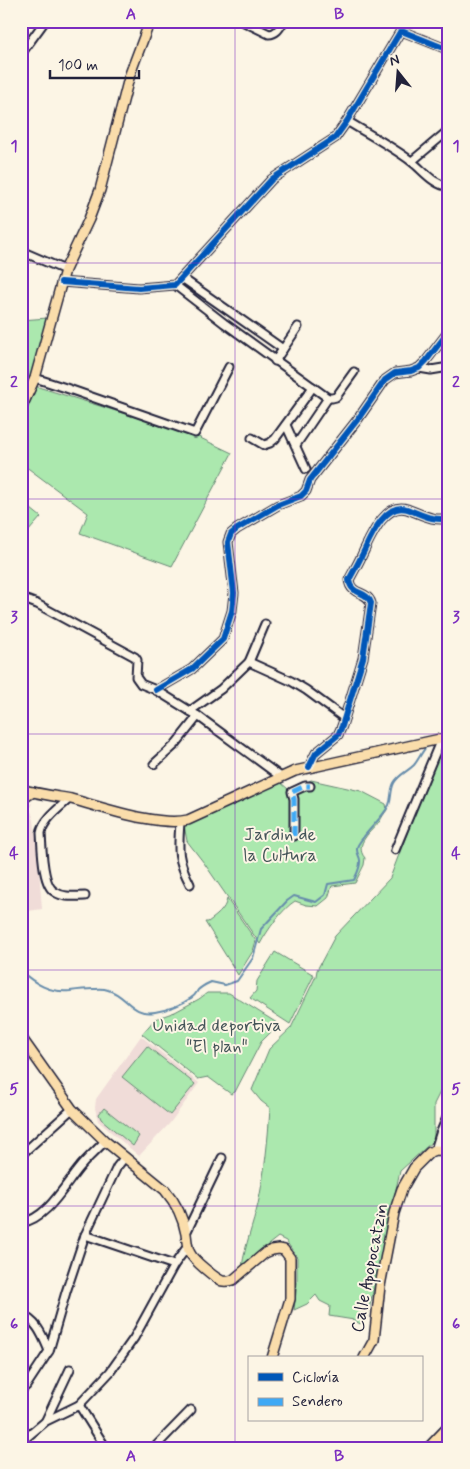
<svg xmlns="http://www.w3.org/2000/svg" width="470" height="1469" font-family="Mynerve,sans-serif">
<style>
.built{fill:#f0dcd8}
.green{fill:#abe8ae;stroke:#668574}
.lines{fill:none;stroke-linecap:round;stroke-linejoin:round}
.stream{stroke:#668cab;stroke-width:2}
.minor-casing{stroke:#22223b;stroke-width:11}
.major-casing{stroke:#22223b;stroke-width:12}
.minor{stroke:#fcf5e5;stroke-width:7}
.major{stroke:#faddab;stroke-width:9}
.quiet{stroke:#3fa9f5;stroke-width:5;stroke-dasharray:10 5;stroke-linecap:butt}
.cycleway-casing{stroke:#fcf5e5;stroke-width:9}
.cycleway{stroke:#0057b8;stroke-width:6}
.grid{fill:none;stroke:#7b2cbf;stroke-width:1;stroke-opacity:0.55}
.labels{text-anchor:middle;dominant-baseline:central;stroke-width:4;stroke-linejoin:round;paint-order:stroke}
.park-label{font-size:18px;fill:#445458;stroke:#fcf5e5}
.street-label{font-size:18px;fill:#22223b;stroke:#fcf5e5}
.neatline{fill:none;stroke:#7b2cbf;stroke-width:2}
.grid-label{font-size:16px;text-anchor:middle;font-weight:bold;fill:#7b2cbf}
</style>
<rect width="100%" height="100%" fill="#fcf5e5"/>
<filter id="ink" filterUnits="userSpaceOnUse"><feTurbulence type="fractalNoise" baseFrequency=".02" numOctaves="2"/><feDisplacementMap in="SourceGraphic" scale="10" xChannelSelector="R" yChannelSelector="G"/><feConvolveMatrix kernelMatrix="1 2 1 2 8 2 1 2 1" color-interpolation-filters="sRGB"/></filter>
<g filter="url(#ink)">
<g class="built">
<path d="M 32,803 L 30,808 L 34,820 L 38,855 L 42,909 L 21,912 L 21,806 Z"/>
<path d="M 141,1036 L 199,1083 L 170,1123 L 139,1156 L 98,1121 L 95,1108 L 96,1099 Z"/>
</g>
<g class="green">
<path d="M 48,318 L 31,378 L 21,397 L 21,320 Z"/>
<path d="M 35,386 L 194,435 L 232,453 L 172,566 L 80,533 L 88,513 L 21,463 L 21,415 Z"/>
<path d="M 21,501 L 41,517 L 21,540 Z"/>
<path d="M 444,737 L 449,737 L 449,1074 L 434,1104 L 434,1140 L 400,1171 L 368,1314 L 360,1324 L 354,1320 L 329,1316 L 330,1306 L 320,1301 L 316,1295 L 307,1304 L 294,1310 L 297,1283 L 297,1257 L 286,1241 L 278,1237 L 259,1252 L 242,1267 C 245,1245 253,1225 258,1204 C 265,1172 268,1140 270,1108 L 261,1101 L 252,1090 L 269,1049 L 291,1028 L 316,976 L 317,970 L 335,936 L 390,878 Z"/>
<path d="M 311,780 L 361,791 L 386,804 L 387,810 C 384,814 382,817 380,821 C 372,831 353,844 365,858 L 364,865 L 355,883 L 332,886 L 328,898 L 318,906 L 306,905 L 295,901 C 282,909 267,931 260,944 L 204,863 L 187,841 L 184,825 L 280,782 L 288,789 L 293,790 Z"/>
<path d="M 227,899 L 256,941 L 253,951 L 238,975 L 205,922 L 208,922 C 216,916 225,910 227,899 Z"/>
<path d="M 275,952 L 314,975 L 290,1024 L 250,998 L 256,991 L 257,981 Z"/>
<path d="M 207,993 L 229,993 L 277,1023 L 278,1025 L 261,1042 L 235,1092 L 231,1094 L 208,1077 L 198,1079 L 142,1034 L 155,1019 L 175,1012 L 199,999 Z"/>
<path d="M 147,1046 L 195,1084 L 170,1115 L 122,1077 Z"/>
<path d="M 104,1108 L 139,1136 L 133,1146 L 101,1119 L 99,1114 Z"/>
</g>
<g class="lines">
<path class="stream" d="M 21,971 C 35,984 50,993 70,991 C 77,990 84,989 93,989 C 97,989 103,988 108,990 C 127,995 131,1016 155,1012 C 166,1010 181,1005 191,998 C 195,996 196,993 198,990 C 202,986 207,984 211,982 L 225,985 L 237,981 L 253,958 L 261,929 L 287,901 L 294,896 L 316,902 L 325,895 L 328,884 L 354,880 C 356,875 360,869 360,862 C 361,856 354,852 358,845 C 367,830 381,820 389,805 C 392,798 390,791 394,783 C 399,774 407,772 414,765 C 419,759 422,751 427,746"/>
<defs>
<g id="minor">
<path d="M 242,21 L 269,34 C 277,34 280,27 284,21"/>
<path d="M 21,54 L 45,21"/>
<path d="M 347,121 C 368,134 391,146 411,161 C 423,170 432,184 449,187"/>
<path d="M 412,161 L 449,130"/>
<path d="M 21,251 L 65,270"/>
<path d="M 182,278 L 283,349"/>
<path d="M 61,282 L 139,288 L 175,285 L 272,179 L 335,138 L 347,121 L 400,32 L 404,32 L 449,50"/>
<path d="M 175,285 L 224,323 L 328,398 L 332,398 L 336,397 L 354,372"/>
<path d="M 275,361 L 298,327"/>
<path d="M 419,368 L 431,370 L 449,367"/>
<path d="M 35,378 L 66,388 L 195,433 L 229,367"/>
<path d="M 286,425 L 306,469"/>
<path d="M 252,438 L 264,445 L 270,443 L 275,439 L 313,387"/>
<path d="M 296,445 L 328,398"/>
<path d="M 21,598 L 37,604 L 135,657 L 137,660 L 136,677 L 141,684 L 156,690 L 198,716 L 281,777"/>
<path d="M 249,662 L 291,681 L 306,690 L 344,718"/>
<path d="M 156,690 L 192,669 L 223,639 L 232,611 L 234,593 L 228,542 L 231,534 L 237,529 L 278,505 L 301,496 L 306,491 L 310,480 L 358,419 L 385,380 L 395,373 L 411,371 L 419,368 L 426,361 L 449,331"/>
<path d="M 190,711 L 221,689 L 249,662 L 265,624"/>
<path d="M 154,764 L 175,745 L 198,716"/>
<path d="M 309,767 L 316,753 L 338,735 L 342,726 L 363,658 L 371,603 C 367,590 351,596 349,580 C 353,572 358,564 362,555 C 370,539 384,502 407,509 C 421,514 434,522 449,518"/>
<path d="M 69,799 C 59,808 43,820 41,833 C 42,846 42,886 55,892 C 64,898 75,896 85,896"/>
<path d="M 180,822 C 178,850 177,859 190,884"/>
<path d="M 294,836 L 294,799 L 292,792 L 305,786 L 310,786"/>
<path d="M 395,850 L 441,739"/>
<path d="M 435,1150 L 440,1134 L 449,1113"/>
<path d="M 21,1155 L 72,1109"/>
<path d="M 21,1223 C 48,1218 64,1186 80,1167 C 87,1158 97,1150 105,1141"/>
<path d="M 186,1233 L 222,1158"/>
<path d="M 85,1235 L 174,1265"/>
<path d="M 21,1315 C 37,1320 43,1337 49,1351"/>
<path d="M 21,1390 L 26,1386 L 49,1351 L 66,1292 L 85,1235 L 117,1167 L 125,1157"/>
<path d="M 79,1405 L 106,1448"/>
<path d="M 46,1420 L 70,1369"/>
<path d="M 21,1442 L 46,1421 L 79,1405 L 110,1372 L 134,1338 L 174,1265 L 188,1246"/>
<path d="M 154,1448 L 191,1410"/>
</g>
<g id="major">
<path d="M 21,409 L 35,378 L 65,270 L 89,219 L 100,190 L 130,74 L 150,21"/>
<path d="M 21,789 C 38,794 54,796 71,799 C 102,807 157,827 188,820 L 295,771 L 449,737"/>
<path d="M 21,800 L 33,792"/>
<path d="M 21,1037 L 72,1109 L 105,1141 L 165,1190 C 176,1203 183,1217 186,1234 C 187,1241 187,1248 190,1253 C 193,1260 215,1278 222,1281 C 226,1282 229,1281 233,1280 L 265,1253 L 272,1250 L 279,1249 L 284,1250 L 290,1258 L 290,1299 L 272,1358"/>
<path d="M 364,1358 L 374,1340 L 380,1286 L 394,1213 L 402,1189 L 414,1168 L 430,1152 L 435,1150 L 449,1151"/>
<path d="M 428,1448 L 449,1426"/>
</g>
</defs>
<use href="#minor" class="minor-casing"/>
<use href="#major" class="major-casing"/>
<use href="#minor" class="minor"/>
<use href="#major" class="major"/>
<path class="quiet" d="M 294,836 L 294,799 L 292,792 L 305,786 L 310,786"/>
<defs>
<g id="cycleway">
<path d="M 61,282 L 139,288 L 175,285 L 272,179 L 335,138 L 347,121 L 400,32 L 404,32 L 449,50"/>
<path d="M 156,690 L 192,669 L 223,639 L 232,611 L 234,593 L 228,542 L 231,534 L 237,529 L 278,505 L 301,496 L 306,491 L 310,480 L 358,419 L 385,380 L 395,373 L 411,371 L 419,368 L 426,361 L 449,331"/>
<path d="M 309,767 L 316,753 L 338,735 L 342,726 L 363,658 L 371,603 C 367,590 351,596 349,580 C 353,572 358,564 362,555 C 370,539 384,502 407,509 C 421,514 434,522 449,518"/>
</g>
</defs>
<use href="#cycleway" class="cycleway-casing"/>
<use href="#cycleway" class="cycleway"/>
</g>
</g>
<path class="grid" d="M 235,21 L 235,1448M 21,263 L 449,263M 21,499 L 449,499M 21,734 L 449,734M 21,970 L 449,970M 21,1206 L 449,1206"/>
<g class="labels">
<g class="park-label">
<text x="280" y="835">Jardin de<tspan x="280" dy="21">la Cultura</tspan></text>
<text x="217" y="1026">Unidad deportiva<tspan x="217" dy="21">"El plan"</tspan></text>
</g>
<g class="street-label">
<text transform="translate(370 1268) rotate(-79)">Calle Apopocatzin</text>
</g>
</g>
<rect width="470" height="1469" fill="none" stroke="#fcf5e5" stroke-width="55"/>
<rect x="248" y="1356" width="175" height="65" fill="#fcf5e5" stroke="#a5a1a1"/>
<rect x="258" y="1373" width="25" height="8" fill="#0057b8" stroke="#a5a1a1"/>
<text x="292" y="1382" font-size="15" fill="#22223b">Ciclovía</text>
<rect x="258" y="1398" width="25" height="8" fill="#3fa9f5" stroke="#a5a1a1"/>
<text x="292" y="1406" font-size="15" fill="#22223b">Sendero</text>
<g transform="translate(398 72) rotate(343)" stroke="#fcf5e5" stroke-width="4" paint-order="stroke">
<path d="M0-4L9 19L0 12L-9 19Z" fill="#22223b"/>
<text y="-8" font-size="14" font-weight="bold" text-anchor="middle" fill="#22223b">N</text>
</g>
<path d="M50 70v8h89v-8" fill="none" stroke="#22223b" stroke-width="2.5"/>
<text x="58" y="70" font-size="15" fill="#22223b" stroke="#fcf5e5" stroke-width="4" paint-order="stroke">100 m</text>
<rect x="28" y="28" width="414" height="1414" class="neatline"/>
<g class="grid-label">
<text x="131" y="19">A</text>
<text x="339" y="19">B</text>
<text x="14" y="151">1</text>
<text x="456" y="151">1</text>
<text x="14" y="387">2</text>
<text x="456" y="387">2</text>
<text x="14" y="622">3</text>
<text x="456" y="622">3</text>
<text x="14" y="858">4</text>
<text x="456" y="858">4</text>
<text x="14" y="1094">5</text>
<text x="456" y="1094">5</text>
<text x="14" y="1329">6</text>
<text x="456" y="1329">6</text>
<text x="131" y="1461">A</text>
<text x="339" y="1461">B</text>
</g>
</svg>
